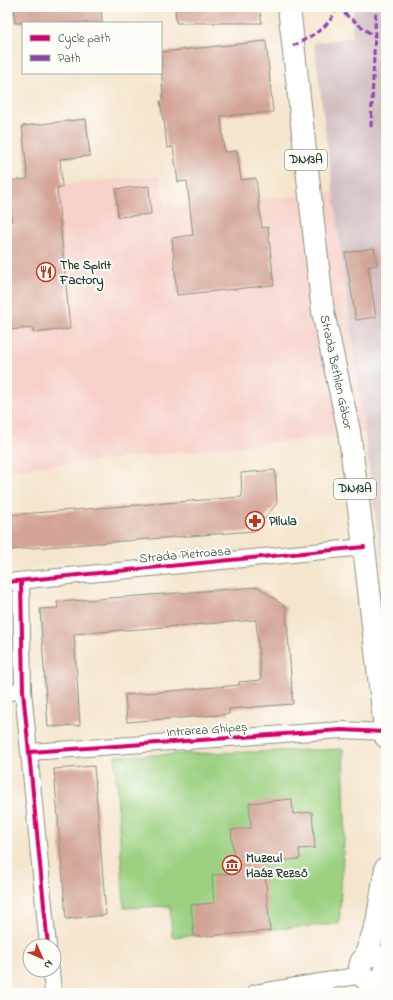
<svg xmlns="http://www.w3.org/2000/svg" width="393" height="1000" font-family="'Indie Flower',sans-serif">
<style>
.built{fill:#f7d0c9}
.industrial{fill:#d2bec1}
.green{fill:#9cd182;stroke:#5e875b}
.building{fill:#d3a395}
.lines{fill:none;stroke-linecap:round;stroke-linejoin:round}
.minor-casing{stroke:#8a9180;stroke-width:18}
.primary-casing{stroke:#8a9180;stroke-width:24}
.minor{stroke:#fff;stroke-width:16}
.primary{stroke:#fff;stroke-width:22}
.quiet{stroke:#8e44ad;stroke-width:3;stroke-dasharray:6 3;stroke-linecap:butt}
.cycleway-casing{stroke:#fdfcf7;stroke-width:6}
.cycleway{stroke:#d6006c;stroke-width:4}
.labels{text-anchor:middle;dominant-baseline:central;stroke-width:4;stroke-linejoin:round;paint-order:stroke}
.shield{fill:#fdfcf7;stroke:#62766e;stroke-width:1}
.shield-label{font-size:12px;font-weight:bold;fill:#1f3d34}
.poi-label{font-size:13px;font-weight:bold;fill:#1f3d34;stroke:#fdfcf7;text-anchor:start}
.street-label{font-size:13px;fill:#1f3d34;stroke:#fdfcf7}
</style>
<rect width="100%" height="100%" fill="#fdfcf7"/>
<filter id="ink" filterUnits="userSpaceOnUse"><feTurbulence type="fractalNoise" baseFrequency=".025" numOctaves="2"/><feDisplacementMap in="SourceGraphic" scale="8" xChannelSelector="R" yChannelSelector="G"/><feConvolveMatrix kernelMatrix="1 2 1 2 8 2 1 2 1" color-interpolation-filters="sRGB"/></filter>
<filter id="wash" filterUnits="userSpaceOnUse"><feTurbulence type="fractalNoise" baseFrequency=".012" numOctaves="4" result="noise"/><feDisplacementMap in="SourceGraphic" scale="16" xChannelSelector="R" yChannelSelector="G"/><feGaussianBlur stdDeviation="0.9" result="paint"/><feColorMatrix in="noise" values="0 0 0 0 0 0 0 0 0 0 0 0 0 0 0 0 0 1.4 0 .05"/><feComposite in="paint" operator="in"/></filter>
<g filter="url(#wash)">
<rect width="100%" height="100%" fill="#f5e5cd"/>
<path class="built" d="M 160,176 L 165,208 L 333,192 L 365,433 L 7,470 L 7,189 Z"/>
<path class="industrial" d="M 354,7 L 386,7 L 386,598 L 314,43 L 352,37 Z"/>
<path class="green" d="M 343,749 L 345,824 L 339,924 L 172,937 L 170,906 L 124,908 L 115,756 Z"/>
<g id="blocks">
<g class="building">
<path d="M 14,7 L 101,7 L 102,23 L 15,23 Z"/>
<path d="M 175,7 L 259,7 L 262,23 L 176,23 Z"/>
<path d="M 266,41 L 273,112 L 221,116 L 224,152 L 237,151 L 241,180 L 256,178 L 262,228 L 268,227 L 274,285 L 177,295 L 172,238 L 193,235 L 187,181 L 178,182 L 173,147 L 167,148 L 164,120 L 163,120 L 160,101 L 163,101 L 161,52 Z"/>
<path d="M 86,119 L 90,156 L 60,159 L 62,187 L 57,188 L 70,329 L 33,333 L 33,328 L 7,330 L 7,221 L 12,221 L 7,181 L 28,179 L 22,126 Z"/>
<path d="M 149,186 L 151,214 L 118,217 L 116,189 Z"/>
<path d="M 374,248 L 377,265 L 368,267 L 376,317 L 356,320 L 345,253 Z"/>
<path d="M 275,470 L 277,503 L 254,531 L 7,550 L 7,515 L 242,497 L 241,473 Z"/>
<path d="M 258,587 L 286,607 L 293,704 L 229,709 L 229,714 L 127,722 L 125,695 L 239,685 L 239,682 L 261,680 L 256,620 L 74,634 L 80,725 L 48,727 L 40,609 L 58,608 L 57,602 Z"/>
<path d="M 94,766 L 106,915 L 66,919 L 54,769 Z"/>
<path d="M 292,799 L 293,814 L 312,812 L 315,848 L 299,849 L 300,859 L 264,862 L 270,931 L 194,937 L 191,905 L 214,903 L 212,875 L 235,873 L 231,830 L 251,828 L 249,803 Z"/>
</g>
</g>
</g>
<g filter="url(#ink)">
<use href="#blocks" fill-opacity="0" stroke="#8a9180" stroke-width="1"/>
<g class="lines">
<defs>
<g id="minor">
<path d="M 21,581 L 23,691 L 48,946"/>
<path d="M 7,582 L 364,547"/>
<path d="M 7,692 L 23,691"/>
<path d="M 30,752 L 341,730 L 386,732"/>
<path d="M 51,970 L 53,993"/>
<path d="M 255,993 L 362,975"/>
</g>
<g id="primary">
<path d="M 289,7 L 323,312 L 349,431 L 364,547 L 386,737"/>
<circle cx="373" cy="968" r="13"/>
<path d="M 365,957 L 377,923 L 386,868"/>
</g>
</defs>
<use href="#minor" class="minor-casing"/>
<use href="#primary" class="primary-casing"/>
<use href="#minor" class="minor"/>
<use href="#primary" class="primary"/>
<g class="quiet">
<path d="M 337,8 L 375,37"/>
<path d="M 293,46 C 311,36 330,28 337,7"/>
<path d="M 371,127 L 376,7"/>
</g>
<defs>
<g id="cycleway">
<path d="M 21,581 L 23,691 L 48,946"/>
<path d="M 7,582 L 364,547"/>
<path d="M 30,752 L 341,730 L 386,732"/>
</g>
</defs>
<use href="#cycleway" class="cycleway-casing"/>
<use href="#cycleway" class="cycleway"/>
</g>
</g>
<defs>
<symbol id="restaurant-ring" viewBox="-11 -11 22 22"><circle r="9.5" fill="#fdfcf7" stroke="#c8321e" stroke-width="1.5"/><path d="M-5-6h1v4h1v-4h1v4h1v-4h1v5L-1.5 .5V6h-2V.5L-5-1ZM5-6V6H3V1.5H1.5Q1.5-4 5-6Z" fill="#c8321e"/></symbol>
<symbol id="pharmacy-ring" viewBox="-11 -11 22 22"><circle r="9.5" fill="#fdfcf7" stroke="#c8321e" stroke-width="1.5"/><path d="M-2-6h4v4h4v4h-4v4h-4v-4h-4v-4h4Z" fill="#c8321e"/></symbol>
<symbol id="museum-ring" viewBox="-11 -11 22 22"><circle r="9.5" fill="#fdfcf7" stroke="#c8321e" stroke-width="1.5"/><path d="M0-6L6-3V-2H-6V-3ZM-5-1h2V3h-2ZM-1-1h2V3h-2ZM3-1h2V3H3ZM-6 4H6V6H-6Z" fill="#c8321e"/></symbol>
</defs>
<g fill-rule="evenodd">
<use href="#restaurant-ring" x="35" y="261" width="22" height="22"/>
<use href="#pharmacy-ring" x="244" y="510" width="22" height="22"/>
<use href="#museum-ring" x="221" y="854" width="22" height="22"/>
</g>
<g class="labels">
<g class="shield">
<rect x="285" y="150" width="42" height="20" rx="3"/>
<rect x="334" y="479" width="42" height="20" rx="3"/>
</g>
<g class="shield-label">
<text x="306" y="160">DN13A</text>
<text x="355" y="489">DN13A</text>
</g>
<g class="poi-label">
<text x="60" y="265">The Spirit<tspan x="60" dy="15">Factory</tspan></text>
<text x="269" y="521">Pilula</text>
<text x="246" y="858">Muzeul<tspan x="246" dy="15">Haáz Rezső</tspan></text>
</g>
<g class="street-label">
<text transform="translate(336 372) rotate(78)">Strada Bethlen Gábor</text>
<text transform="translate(185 555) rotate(-5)">Strada Pietroasa</text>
<text transform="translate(207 730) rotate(-4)">Intrarea Ghipeș</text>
</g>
</g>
<rect width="393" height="1000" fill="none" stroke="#fdfcf7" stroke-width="24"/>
<rect x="22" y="22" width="140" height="52" fill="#fdfcf7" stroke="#a4b0a9"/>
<rect x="30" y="35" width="20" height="6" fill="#d6006c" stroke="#a4b0a9"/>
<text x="58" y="42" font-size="12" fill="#1f3d34">Cycle path</text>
<rect x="30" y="55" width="20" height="6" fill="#8e44ad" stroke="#a4b0a9"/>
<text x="58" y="62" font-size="12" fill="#1f3d34">Path</text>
<g transform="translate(42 958) rotate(135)"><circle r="19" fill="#fdfcf7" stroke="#a4b0a9"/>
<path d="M0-3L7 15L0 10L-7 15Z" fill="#c8321e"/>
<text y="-6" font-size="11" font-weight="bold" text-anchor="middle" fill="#1f3d34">N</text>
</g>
</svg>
